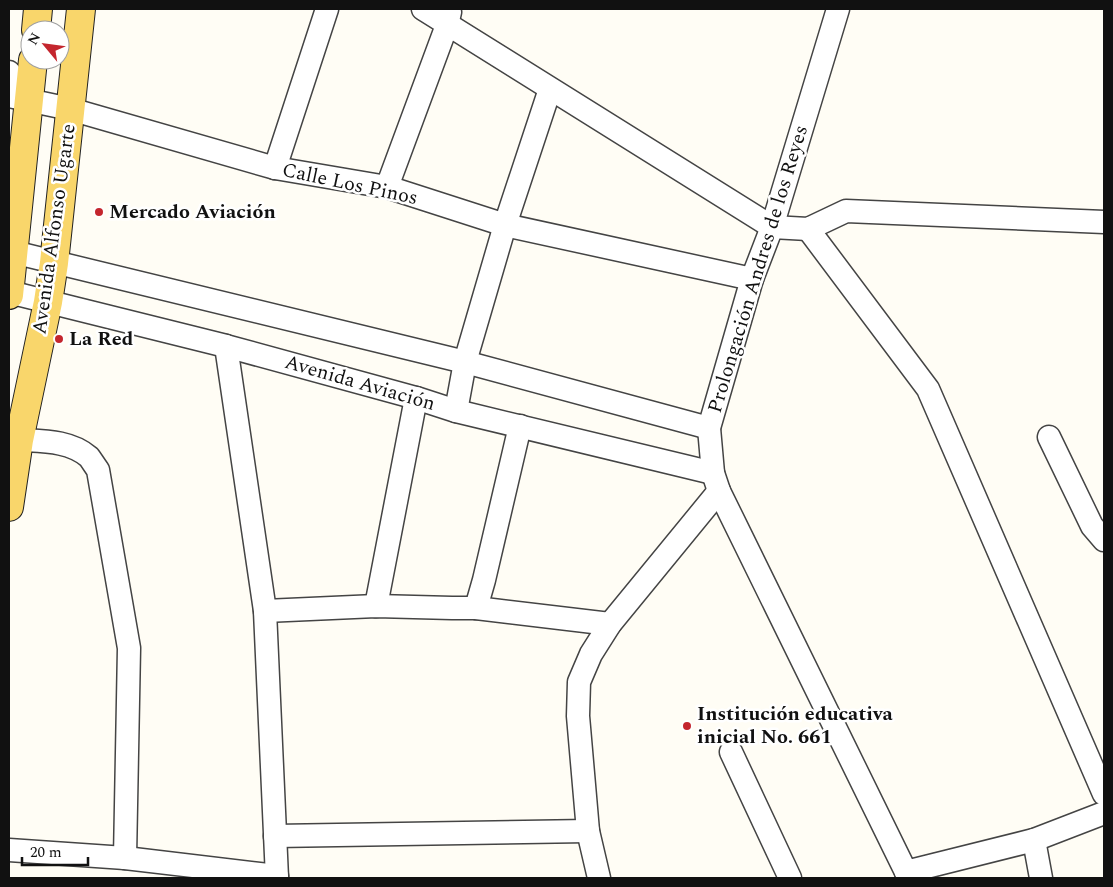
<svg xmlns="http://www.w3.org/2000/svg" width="1113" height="887" font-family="Spectral,serif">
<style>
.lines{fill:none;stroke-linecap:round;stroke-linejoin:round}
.minor-casing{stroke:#444;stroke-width:25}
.major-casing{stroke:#222;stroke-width:30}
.minor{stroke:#fff;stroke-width:22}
.major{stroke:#f9d66b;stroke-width:28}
.poi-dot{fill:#c4262e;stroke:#fff;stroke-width:2}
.labels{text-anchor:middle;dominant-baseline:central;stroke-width:5;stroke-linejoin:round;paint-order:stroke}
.street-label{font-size:20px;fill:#111;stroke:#fff}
.poi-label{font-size:20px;font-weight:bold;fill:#111;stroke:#fff;text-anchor:start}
</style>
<rect width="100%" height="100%" fill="#fffdf5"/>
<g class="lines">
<defs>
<g id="minor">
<path d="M 423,9 L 772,227 L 808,229 L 846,211 L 1104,222"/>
<path d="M 838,9 L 772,227 L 752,279 L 709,428 L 713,473 L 719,491 L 906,872 L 908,878"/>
<path d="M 9,72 L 30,101"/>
<path d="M 9,96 L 70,109 L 275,168 L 387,187 L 505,225 L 752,279"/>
<path d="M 275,168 L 327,9"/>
<path d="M 387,187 L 447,25 L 450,12"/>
<path d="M 808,229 L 928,389 L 1104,794"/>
<path d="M 9,251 L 465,362 L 709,428"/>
<path d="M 9,292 L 226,346 L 416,398 L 456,411 L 713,473"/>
<path d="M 226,346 L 265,611 L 277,878"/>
<path d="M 456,411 L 465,362 L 505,225 L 550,89"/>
<path d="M 1049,437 L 1092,526 L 1104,540"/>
<path d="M 9,439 C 35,442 67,438 89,457 C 92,461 95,466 98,470 L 129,648 L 125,858"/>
<path d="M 376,606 L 416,398"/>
<path d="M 476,608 L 484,580 L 520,426"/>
<path d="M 265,611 L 376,606 L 452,608 L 476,608 L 610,624"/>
<path d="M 731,752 L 790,878"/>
<path d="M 275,836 L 588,831"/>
<path d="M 1034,840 L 1041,878"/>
<path d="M 9,850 L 125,858 L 277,876"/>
<path d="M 906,872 L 1034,840 L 1104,813"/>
<path d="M 599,878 L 588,831 L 578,716 L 579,682 L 591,654 L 610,624 L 719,491"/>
</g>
<g id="major">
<path d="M 36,30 L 38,9"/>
<path d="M 9,295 L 33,60"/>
<path d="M 9,507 L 19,440 L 48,302 L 54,263 L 81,9"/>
</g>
</defs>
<use href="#minor" class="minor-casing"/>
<use href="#major" class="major-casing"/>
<use href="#minor" class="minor"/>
<use href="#major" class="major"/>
</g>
<g class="poi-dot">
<circle cx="99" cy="212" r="5"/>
<circle cx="59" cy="339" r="5"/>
<circle cx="687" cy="726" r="5"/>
</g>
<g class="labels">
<g class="street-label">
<text transform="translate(350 184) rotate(12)">Calle Los Pinos</text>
<text transform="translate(54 229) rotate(-82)">Avenida Alfonso Ugarte</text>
<text transform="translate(758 269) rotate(-73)">Prolongación Andres de los Reyes</text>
<text transform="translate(360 383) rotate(16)">Avenida Aviación</text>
</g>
<g class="poi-label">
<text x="109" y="212">Mercado Aviación</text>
<text x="69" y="339">La Red</text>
<text x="697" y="714">Institución educativa<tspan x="697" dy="23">inicial No. 661</tspan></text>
</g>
</g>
<rect width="1113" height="887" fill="none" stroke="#111111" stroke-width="20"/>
<g transform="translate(45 45) rotate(299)"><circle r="24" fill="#ffffff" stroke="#a0a0a0"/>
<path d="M0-4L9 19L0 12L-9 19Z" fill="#c4262e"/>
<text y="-8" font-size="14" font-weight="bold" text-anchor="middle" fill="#111111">N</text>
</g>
<path d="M22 857v8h66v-8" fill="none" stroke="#111111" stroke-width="2.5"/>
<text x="30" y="857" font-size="15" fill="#111111" stroke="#ffffff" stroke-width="4" paint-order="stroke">20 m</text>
</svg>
